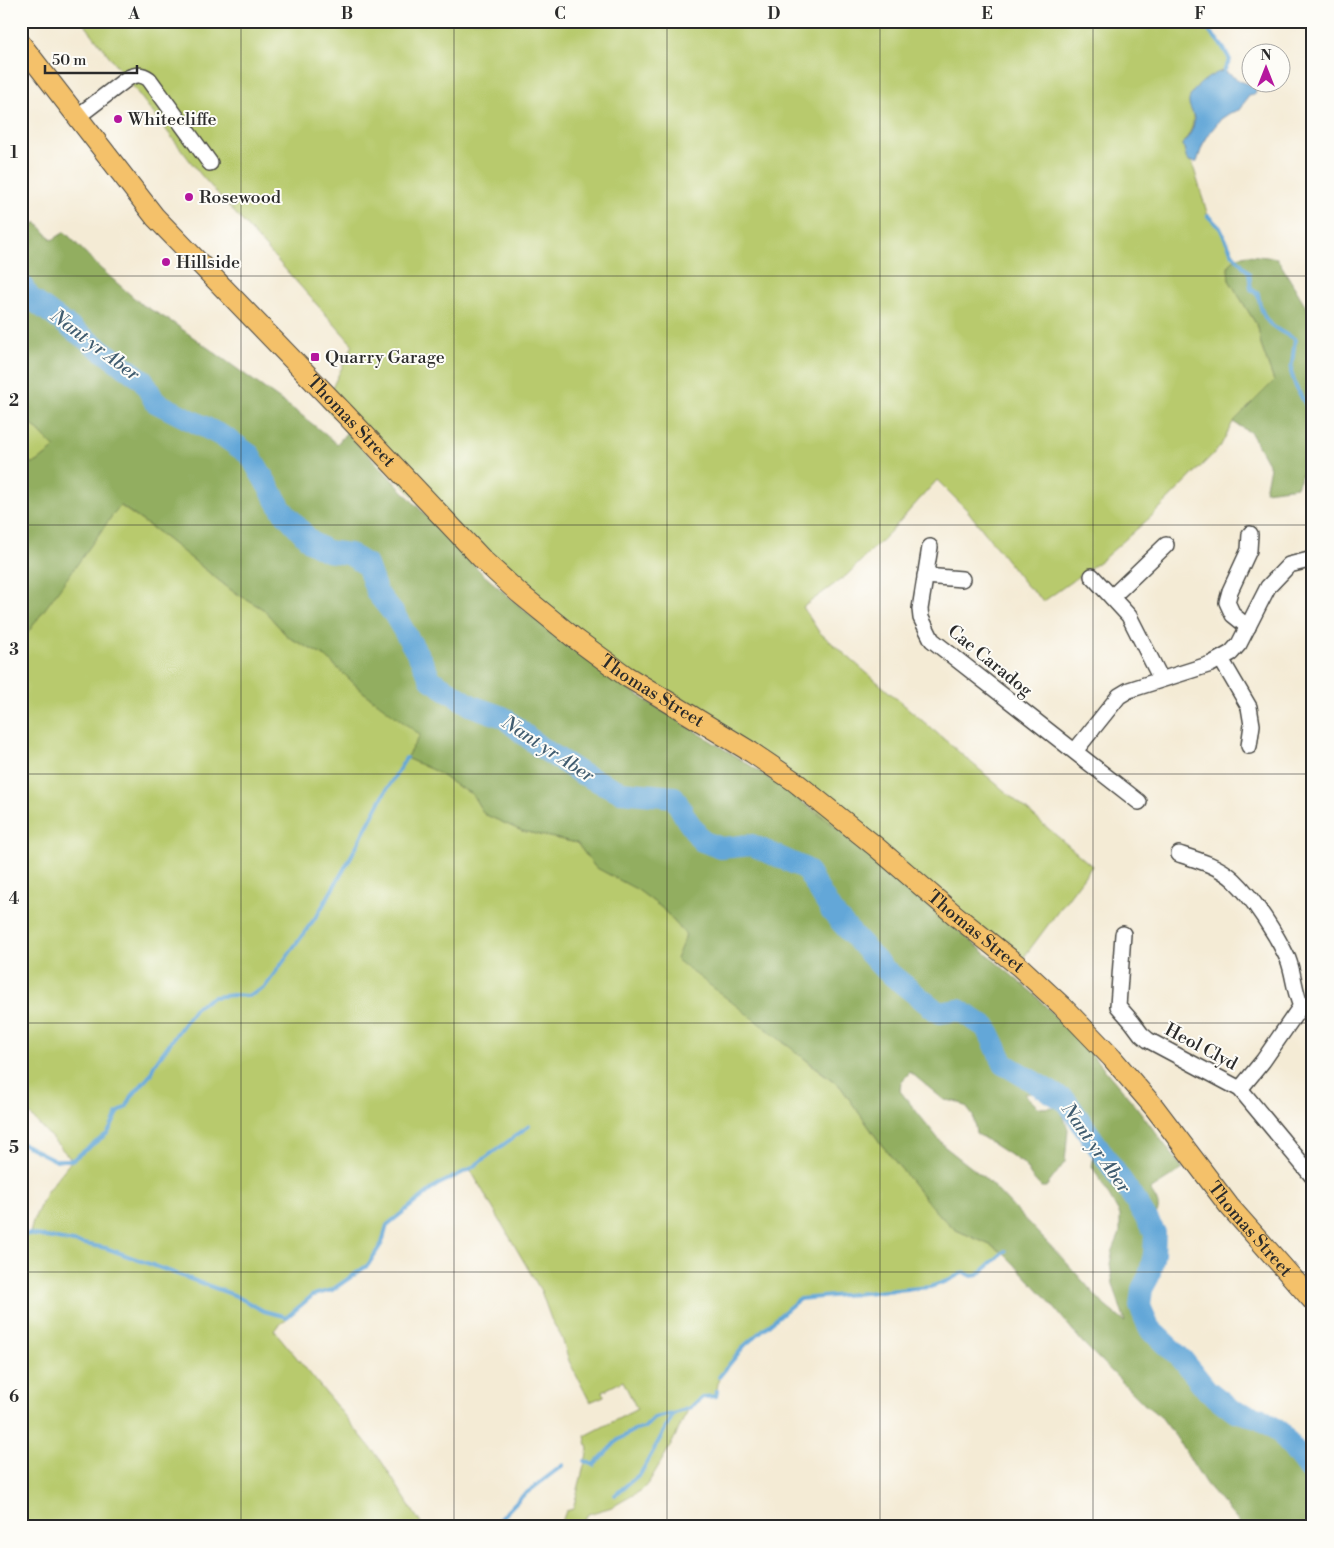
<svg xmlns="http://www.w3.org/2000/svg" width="1334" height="1548" font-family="'Libre Bodoni',serif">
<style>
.green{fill:#b8ca6d;stroke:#727a4c}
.forest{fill:#92ae60;stroke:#5e6c46;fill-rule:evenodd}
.water{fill:#63a7d8;stroke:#476982}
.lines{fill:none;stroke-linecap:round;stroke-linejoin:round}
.stream{stroke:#63a7d8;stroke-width:4}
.river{stroke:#63a7d8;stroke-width:22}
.minor-casing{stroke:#494844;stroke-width:18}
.major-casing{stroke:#494844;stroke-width:22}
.minor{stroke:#fff;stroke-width:15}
.major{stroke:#f4c16a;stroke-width:20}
.grid{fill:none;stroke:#2b2b2b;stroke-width:1;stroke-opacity:0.55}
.poi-dot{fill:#b5179e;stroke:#fdfcf7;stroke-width:2}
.labels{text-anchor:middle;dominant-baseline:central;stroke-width:4;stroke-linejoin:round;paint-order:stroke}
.poi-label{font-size:18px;fill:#2b2b2b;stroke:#fdfcf7;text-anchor:start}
.street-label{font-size:18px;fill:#2b2b2b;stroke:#fdfcf7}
.water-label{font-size:19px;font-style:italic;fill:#415d70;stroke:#fdfcf7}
.neatline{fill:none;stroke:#2b2b2b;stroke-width:2}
.grid-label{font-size:16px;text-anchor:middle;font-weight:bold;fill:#2b2b2b}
</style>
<rect width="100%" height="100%" fill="#fdfcf7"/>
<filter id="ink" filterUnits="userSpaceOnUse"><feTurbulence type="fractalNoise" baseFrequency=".02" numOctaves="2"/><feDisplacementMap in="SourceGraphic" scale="10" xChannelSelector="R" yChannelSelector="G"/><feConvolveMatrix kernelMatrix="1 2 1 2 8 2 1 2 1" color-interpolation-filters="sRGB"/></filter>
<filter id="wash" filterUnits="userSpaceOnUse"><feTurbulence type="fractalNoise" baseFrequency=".0096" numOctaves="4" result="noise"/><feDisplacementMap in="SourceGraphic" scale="20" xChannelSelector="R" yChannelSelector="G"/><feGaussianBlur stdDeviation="1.12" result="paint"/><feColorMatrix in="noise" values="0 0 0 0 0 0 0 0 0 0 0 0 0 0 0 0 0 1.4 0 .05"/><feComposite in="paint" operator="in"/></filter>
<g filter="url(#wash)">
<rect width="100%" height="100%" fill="#f4ebd5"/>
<g class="green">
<path d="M 82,21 L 1198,21 L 1216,37 L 1230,60 L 1224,71 L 1219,72 L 1189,103 C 1197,121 1193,128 1183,144 L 1187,160 L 1192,162 L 1208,216 L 1220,228 L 1236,257 L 1228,267 L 1229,280 L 1258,327 L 1261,345 L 1274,381 L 1233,422 L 1220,447 L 1154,514 L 1103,559 L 1044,601 L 1026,585 L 967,510 L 937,480 L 890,532 L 847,575 L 803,607 L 819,632 L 1092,866 L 1015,969 L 760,766 L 508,591 L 323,406 L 353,345 L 201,175 Z"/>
<path d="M 21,413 L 55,448 L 37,462 L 21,465 Z"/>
<path d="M 119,505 L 158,532 L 231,590 L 263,609 L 288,637 L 326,657 L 362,691 L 421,735 L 406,758 L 435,771 L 457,786 L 472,794 L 484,814 L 522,831 L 577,843 L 595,867 L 638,890 L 662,908 L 686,935 L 790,1046 L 813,1066 L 840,1086 L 881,1144 L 936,1212 L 956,1230 L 990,1245 L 1003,1253 L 978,1275 L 972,1276 L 964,1272 L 947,1281 L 930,1287 L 799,1299 L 745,1345 L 719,1377 L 716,1396 L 703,1397 L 689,1408 L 671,1445 L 649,1482 L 642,1490 L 612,1507 L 588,1514 L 585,1519 L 588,1527 L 560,1527 L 566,1511 L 573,1509 L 588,1450 L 585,1436 L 637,1409 L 623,1381 L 603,1391 L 604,1396 L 590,1402 L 569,1361 L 562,1338 L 551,1319 L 541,1291 L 470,1169 L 437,1185 L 387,1225 L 382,1243 L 368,1265 L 332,1290 L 313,1295 L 274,1330 L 380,1459 L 423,1527 L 24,1527 L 21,1512 L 21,1235 L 30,1234 L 33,1221 L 47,1191 L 72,1160 L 21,1105 L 21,642 Z"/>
</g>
<g class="forest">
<path d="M 36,222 L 52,240 L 65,232 L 101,269 L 141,304 L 172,322 L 300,414 L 337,444 L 347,432 L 448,539 L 485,576 L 534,618 L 576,652 L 647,701 L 756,769 L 827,820 L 1034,994 L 1092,1055 L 1135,1105 L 1183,1169 L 1150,1190 C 1161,1206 1161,1209 1150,1226 L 1155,1233 L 1154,1254 L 1149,1276 L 1142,1289 L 1140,1306 L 1149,1328 L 1182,1359 L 1207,1390 L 1234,1411 L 1260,1418 L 1280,1432 L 1309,1470 L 1313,1471 L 1313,1527 L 1243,1527 L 1206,1484 L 1176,1437 L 1161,1417 L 1144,1404 L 1083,1343 L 1048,1300 L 1015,1265 L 1003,1253 L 990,1245 L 956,1230 L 936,1212 L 881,1144 L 840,1086 L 676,959 L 686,935 L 662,908 L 638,890 L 595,867 L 577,843 L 522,831 L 484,814 L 472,794 L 457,786 L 435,771 L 406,758 L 420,735 L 362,691 L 326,657 L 288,637 L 263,609 L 231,590 L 158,532 L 120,505 L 21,642 L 21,465 L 37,462 L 55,448 L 21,413 L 21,238 ZM 910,1072 L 944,1100 L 959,1102 L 967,1108 L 973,1116 L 976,1133 L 1024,1164 L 1031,1176 L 1041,1187 L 1046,1187 L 1065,1162 L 1068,1129 L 1060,1107 L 1039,1108 L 1024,1094 L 1048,1091 L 1067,1102 L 1096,1144 L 1092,1166 L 1120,1215 L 1120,1233 L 1113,1250 L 1110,1264 L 1113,1284 L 1125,1322 L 1105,1306 L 1065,1261 L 986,1179 L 945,1147 L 900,1091 L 901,1082 Z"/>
<path d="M 1248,255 L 1277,258 L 1313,318 L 1313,444 L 1297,487 L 1265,491 L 1270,467 L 1251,433 L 1233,422 L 1274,381 L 1261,345 L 1258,327 L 1229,280 L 1228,267 L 1236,257 Z"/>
</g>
<path class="water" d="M 1224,71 L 1240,81 L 1256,87 L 1256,91 L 1254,95 L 1249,96 L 1239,110 L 1230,113 L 1221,119 L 1211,131 L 1203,144 L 1197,162 L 1192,162 L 1187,160 L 1183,144 C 1188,137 1195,128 1194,119 C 1194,114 1190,109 1189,104 C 1187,90 1213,72 1224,71 Z"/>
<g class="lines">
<g class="stream">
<path d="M 1198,21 C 1211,33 1222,43 1230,60 L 1224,71"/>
<path d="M 1208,216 L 1220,228 L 1232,253 L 1249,273 L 1251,289 L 1258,294 C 1262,322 1270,327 1295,339 L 1291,372 L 1296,387 L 1313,418"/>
<path d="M 21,1143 L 55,1160 L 72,1160 L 108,1133 L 118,1113 L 127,1106 L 132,1096 L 151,1074 L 154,1065 L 196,1007 L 213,997 L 233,995 L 249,996 L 264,988 L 318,914 L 347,864 L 384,794 L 406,758"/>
<path d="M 21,1235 L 30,1234 L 106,1248 L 234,1295 L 264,1311 L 287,1317 L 313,1295 L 332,1290 L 368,1265 L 382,1243 L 387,1225 L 437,1185 L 470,1169 L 529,1126"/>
<path d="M 719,1377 L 745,1345 L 799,1299 L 930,1287 L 947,1281 L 964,1272 L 972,1276 L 978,1275 L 1005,1251"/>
<path d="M 585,1461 L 594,1465 L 618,1440 L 634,1430 L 644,1428 L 654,1418 L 673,1414 L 689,1408 L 703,1397 L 716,1396 L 717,1391"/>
<path d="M 615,1495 L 641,1473 L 673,1415"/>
<path d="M 492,1527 L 520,1498 L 563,1465"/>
</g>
<path class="river" d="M 21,287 L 23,287 L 30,298 L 79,334 L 143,380 L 155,402 L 226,438 L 250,455 L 282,510 L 311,542 L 327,551 L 349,554 L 367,565 L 377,593 L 394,614 L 421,660 L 431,680 L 472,706 L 503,717 L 540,747 L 582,774 L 621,792 L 674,797 L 687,820 L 702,841 L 721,848 L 752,845 L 806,869 L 832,912 L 883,968 L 939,1013 L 959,1010 L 987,1028 L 1004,1064 L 1067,1102 L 1137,1203 L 1155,1233 L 1154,1254 L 1149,1276 L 1142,1289 L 1140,1306 L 1149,1328 L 1182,1359 L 1207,1390 L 1234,1411 L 1260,1418 L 1280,1432 L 1309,1470 L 1313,1471"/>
</g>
</g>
<g filter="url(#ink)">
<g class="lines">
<defs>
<g id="minor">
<path d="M 77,117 L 128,78 C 136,74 142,74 149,79 L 210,163"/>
<path d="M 930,547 L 920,609 L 921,618 L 932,640 L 1139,802"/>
<path d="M 925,576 L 962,579"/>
<path d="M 1092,576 L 1129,616 L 1161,679"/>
<path d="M 1112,597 L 1166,545"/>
<path d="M 1248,627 L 1233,615 L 1227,602 L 1230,591 L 1249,550 L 1250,534"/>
<path d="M 1221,659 L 1249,707 L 1252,725 L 1249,746"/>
<path d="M 1075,751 L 1119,696 L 1129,690 L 1211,664 L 1231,653 L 1239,644 L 1268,587 L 1289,565 L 1313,559"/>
<path d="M 1179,854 C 1198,860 1219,866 1234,880 C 1254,899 1276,934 1288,959 C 1294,974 1294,991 1301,1006"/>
<path d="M 1123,934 L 1118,1006 L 1132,1022 L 1141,1034 L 1148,1040 L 1240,1089 L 1313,1177"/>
<path d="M 1240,1089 L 1263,1061 L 1301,1006"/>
</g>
<g id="major">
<path id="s1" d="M 21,44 L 155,217 L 346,415 L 484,561 L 519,593 L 573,637 L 626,676 L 751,752 L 794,781 L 875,846 L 955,915 L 1020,967 L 1062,1006 L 1112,1058 L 1154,1107 L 1229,1206 L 1313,1301"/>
</g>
</defs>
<use href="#minor" class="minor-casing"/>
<use href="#major" class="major-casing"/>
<use href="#minor" class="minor"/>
<use href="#major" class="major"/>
</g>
</g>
<path class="grid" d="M 241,21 L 241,1527M 454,21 L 454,1527M 667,21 L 667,1527M 880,21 L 880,1527M 1093,21 L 1093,1527M 21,276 L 1313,276M 21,525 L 1313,525M 21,774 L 1313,774M 21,1023 L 1313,1023M 21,1272 L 1313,1272"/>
<g class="poi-dot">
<circle cx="118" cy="119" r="5"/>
<circle cx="189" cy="197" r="5"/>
<circle cx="166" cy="262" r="5"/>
<rect x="310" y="352" width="10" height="10" rx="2.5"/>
</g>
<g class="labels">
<g class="poi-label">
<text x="128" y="119">Whitecliffe</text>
<text x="199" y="197">Rosewood</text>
<text x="176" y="262">Hillside</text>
<text x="325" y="357">Quarry Garage</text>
</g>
<g class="street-label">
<text stroke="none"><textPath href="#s1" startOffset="502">Thomas Street</textPath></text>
<text transform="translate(990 661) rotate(39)">Cae Caradog</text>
<text stroke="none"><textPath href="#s1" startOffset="908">Thomas Street</textPath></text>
<text stroke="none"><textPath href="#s1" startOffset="1312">Thomas Street</textPath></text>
<text transform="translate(1201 1047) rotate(28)">Heol Clyd</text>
<text stroke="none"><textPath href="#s1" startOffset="1718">Thomas Street</textPath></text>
</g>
<g class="water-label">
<text transform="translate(95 345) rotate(37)">Nant yr Aber</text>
<text transform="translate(548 749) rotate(33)">Nant yr Aber</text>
<text transform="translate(1096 1148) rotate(55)">Nant yr Aber</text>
</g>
</g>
<rect width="1334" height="1548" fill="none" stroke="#fdfcf7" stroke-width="55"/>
<g transform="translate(1266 68)"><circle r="24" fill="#fdfcf7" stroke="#a9a8a5"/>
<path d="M0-4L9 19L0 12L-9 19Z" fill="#b5179e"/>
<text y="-8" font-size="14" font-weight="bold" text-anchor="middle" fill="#2b2b2b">N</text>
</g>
<path d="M45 65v8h92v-8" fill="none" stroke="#2b2b2b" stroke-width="2.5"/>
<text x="52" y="65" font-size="15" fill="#2b2b2b" stroke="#fdfcf7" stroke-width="4" paint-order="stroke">50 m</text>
<rect x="28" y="28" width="1278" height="1492" class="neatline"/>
<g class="grid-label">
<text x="134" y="19">A</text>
<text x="347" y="19">B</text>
<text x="560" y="19">C</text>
<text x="774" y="19">D</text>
<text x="987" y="19">E</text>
<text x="1200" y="19">F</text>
<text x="14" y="158">1</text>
<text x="14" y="406">2</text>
<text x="14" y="655">3</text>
<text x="14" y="904">4</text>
<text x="14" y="1153">5</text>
<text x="14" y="1402">6</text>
</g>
</svg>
